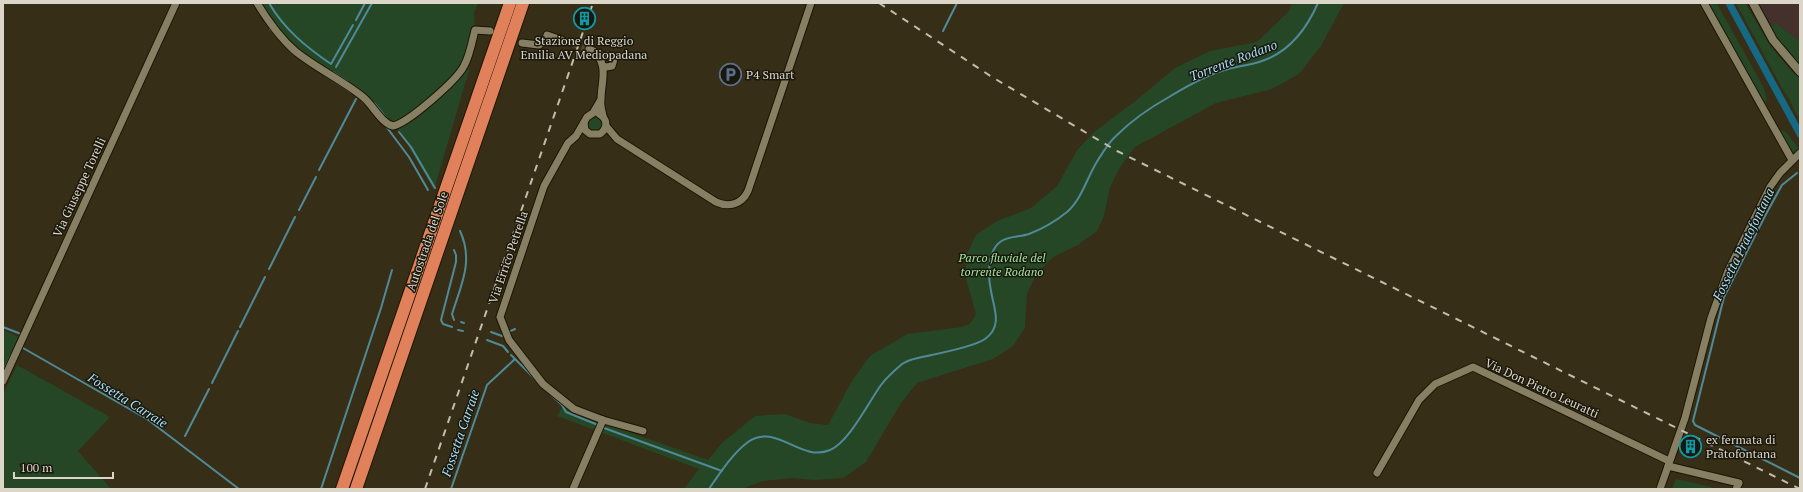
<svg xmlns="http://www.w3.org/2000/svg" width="1803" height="492" font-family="'PT Serif',serif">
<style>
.industrial{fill:#44312b}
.green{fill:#254725}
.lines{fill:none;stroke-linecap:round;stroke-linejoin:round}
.stream{stroke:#508a99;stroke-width:2}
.canal{stroke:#156985;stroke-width:7}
.minor-tunnel{stroke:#4f4731;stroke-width:7;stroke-dasharray:7 3.5;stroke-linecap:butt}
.minor-casing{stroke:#1d1601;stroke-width:9}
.tertiary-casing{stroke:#1d1601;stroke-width:10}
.motorway-casing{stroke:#1d1601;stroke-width:14}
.minor{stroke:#877f64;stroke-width:7}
.tertiary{stroke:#877f64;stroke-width:8}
.motorway{stroke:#e1815b;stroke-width:12}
.rail{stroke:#c2bdad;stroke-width:2;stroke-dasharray:7 7;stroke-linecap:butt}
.labels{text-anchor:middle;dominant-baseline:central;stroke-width:3;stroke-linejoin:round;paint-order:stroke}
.poi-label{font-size:12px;fill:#dbd6c8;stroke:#1a170c;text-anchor:start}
.street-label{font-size:12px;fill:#dbd6c8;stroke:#1a170c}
.park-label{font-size:12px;font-style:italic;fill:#a1e49f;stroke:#1a170c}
.water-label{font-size:13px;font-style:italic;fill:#a3def8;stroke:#1a170c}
</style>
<rect width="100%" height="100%" fill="#362e16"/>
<path class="industrial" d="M 1757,3 L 1800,3 L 1800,41 L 1776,23 L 1770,26 Z"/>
<g class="green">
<path d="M 257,3 L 478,3 L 474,13 L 475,30 L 468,58 L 455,78 L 393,126 L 375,110 L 294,50 Z"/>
<path d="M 1292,3 L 1344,3 L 1321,46 L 1299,74 L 1272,89 L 1216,103 L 1135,147 L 1120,167 L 1110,187 L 1104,216 L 1097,231 L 1078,245 L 1053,257 L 1036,274 L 1027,294 L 1025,328 L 1013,346 L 993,359 L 917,383 L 901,403 L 866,462 L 843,478 L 814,480 L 792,478 L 763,481 L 742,489 L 684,489 L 699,469 L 557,416 L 562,407 L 565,404 L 603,423 L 708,460 L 722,443 L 755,416 L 785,414 L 810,423 L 828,425 L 853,379 L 870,356 L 907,334 L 962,327 L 970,324 L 976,314 L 965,275 L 967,254 L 976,235 L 997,221 L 1031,208 L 1057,186 L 1078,149 L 1094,132 L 1134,102 L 1175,68 L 1210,51 L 1257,42 L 1289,11 Z"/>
<path d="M 1706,3 L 1717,4 L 1763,86 L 1767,99 L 1765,102 L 1779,129 L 1786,132 L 1800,150 L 1798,152 L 1795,152 L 1795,158 Z"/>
<path d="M 1736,3 L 1745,3 L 1771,47 L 1795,75 L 1770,26 L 1776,23 L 1800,41 L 1800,118 C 1792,110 1791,98 1783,90 Z"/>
<path d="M 470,67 L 434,190 L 398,129 C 422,120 452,86 470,67 Z"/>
<circle cx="595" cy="124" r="7"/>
<path d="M 3,330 L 19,337 L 3,372 Z"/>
<path d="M 17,365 L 110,417 L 78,451 L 111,489 L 3,489 L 3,394 Z"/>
<path d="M 1676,479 L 1712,487 L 1711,489 L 1672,489 Z"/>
</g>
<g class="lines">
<g class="stream">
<path d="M 269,3 C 284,29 306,47 331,64 L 353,25"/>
<path d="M 356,20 L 365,3"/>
<path d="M 270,29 L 292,53 L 308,64"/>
<path d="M 943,31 L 957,3"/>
<path d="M 336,67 L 372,3"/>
<path d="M 333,72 L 347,81"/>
<path d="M 323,74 L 352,93"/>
<path d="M 362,101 L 367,105"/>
<path d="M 374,103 L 389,121"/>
<path d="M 385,125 L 409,157 L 428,190"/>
<path d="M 399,132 L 411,147 L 435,188"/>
<path d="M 319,170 L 356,99"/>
<path d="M 1797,173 L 1782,185 L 1766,214 L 1724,297 L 1693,421 L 1695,425 L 1800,478"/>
<path d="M 299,210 L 316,177"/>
<path d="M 269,269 L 295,217"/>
<path d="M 454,320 L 452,314 C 461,285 474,261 460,231"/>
<path d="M 461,322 L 464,323"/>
<path d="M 3,327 L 21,334 L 20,336"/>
<path d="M 240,327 L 265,277"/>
<path d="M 452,327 L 443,324 L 441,320 L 456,262 L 456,255 L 454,250"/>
<path d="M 458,330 L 463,331"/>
<path d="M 491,332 L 502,336 L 504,335"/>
<path d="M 508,332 L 515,329"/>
<path d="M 487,340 L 503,346 L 508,352"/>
<path d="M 23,348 L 147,419 L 239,489"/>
<path d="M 511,355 L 515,359"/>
<path d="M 3,372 L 11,355"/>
<path d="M 212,383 L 238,331"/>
<path d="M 551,395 L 562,405 L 566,412 L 598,425"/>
<path d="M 604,428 L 722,471"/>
<path d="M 185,436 L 209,389"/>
<path d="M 321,489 L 381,308 L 392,270"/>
<path d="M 451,489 L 487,385 L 515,359 L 538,382"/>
<path d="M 709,489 C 720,473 732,454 748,442 C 776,422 801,463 830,450 C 849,442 868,403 881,385 C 886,378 895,370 902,364 C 909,359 914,359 922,357 C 936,354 974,347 985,339 C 1003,326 994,309 991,291 C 988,277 987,252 1000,242 C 1007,236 1020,237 1029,234 C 1042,229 1056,221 1067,212 C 1082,199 1087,177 1098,160 C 1103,152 1109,142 1116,136 C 1131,121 1151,107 1169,97 C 1187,86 1208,74 1228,69 C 1239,66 1251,65 1262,61 C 1289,52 1307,28 1318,3"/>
</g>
<path class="canal" d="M 1729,3 L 1800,134"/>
<path class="minor-tunnel" d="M 562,40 L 589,49"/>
<defs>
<g id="minor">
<path d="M 257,3 C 268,21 279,37 295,51 C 316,68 342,80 363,97 C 373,105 381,123 393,126 C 408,123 457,80 464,66 C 470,55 472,42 475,30 L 490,31"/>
<path d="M 1704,3 L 1792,160"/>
<path d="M 522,43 L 539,45 L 545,41 L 547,35 L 562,40"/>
<path d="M 589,49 L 601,55"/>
<path d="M 597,54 C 608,70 601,82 601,100 C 600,105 602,111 603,116"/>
<path d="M 601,60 L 604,56 L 608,55 L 614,59 L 612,66 L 606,67 L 603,66"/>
<path d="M 600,101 L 593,113 L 587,117 L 576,136 L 568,143 L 544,186 L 500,317 L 509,340 L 543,384 L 574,409 L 603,420 L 643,431"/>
<path d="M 584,123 L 585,130 L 590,134 L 600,134 C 608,128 608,119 599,114"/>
<path d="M 606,126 L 617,139 L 716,202 C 729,208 742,204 748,191 L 811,3"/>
<path d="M 3,381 L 176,3"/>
<path d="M 1668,466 L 1739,483 L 1736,489"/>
<path d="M 1377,473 L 1419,400 L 1435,384 L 1473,367 L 1669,461"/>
<path d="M 573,489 L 603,420"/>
<path d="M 1660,489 L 1685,418 L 1711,318 L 1728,271 L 1770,187 L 1780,173 L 1800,153"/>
</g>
<path id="tertiary" d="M 1753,3 L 1773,40 L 1800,72"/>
<g id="motorway">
<path d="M 342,489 L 510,3"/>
<path d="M 356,489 L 523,3"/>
</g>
</defs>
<use href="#minor" class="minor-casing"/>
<use href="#tertiary" class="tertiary-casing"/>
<use href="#motorway" class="motorway-casing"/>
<use href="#minor" class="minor"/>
<use href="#tertiary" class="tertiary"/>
<use href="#motorway" class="motorway"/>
<g class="rail">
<path d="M 879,3 L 992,77 L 1117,151 L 1800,489"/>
<path d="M 425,489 L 593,3"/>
</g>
</g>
<defs>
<symbol id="building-ring" viewBox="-11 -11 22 22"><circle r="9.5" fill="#1a170c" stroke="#0f9aa8" stroke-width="1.5"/><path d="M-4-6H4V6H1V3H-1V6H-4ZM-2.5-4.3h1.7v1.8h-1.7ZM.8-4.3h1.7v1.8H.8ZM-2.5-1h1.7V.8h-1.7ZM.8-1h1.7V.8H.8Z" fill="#0f9aa8"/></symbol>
<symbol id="parking-ring" viewBox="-11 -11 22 22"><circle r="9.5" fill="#1a170c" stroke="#5c6f8a" stroke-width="1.5"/><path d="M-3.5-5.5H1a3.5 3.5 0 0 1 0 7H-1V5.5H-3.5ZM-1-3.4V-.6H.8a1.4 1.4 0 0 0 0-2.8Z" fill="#5c6f8a"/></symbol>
</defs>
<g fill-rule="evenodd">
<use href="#building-ring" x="572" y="6" width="25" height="25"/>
<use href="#parking-ring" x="718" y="62" width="25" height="25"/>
<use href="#building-ring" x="1678" y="434" width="25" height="25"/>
</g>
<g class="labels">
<g class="poi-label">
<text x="584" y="40" text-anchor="middle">Stazione di Reggio<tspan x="584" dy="14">Emilia AV Mediopadana</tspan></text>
<text x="746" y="74">P4 Smart</text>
<text x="1706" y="439">ex fermata di<tspan x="1706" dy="14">Pratofontana</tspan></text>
</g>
<g class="street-label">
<text transform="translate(79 187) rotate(-65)">Via Giuseppe Torelli</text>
<text transform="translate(427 241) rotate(-71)">Autostrada del Sole</text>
<text transform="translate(508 257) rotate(-71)">Via Errico Petrella</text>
<text transform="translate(1542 388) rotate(25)">Via Don Pietro Leuratti</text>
</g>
<g class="park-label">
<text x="1002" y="257">Parco fluviale del<tspan x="1002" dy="14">torrente Rodano</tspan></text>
</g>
<g class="water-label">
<text transform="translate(1233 60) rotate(-21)">Torrente Rodano</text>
<text transform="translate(1743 244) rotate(-64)">Fossetta Pratofontana</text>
<text transform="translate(128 400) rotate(32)">Fossetta Carraie</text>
<text transform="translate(460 433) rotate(-71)">Fossetta Carraie</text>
</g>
</g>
<rect width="1803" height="492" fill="none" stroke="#dbd6c8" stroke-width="8"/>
<path d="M14 472v6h99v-6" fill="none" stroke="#dbd6c8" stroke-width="2"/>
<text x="20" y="472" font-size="12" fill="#dbd6c8" stroke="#1a170c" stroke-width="3" paint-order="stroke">100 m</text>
</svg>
